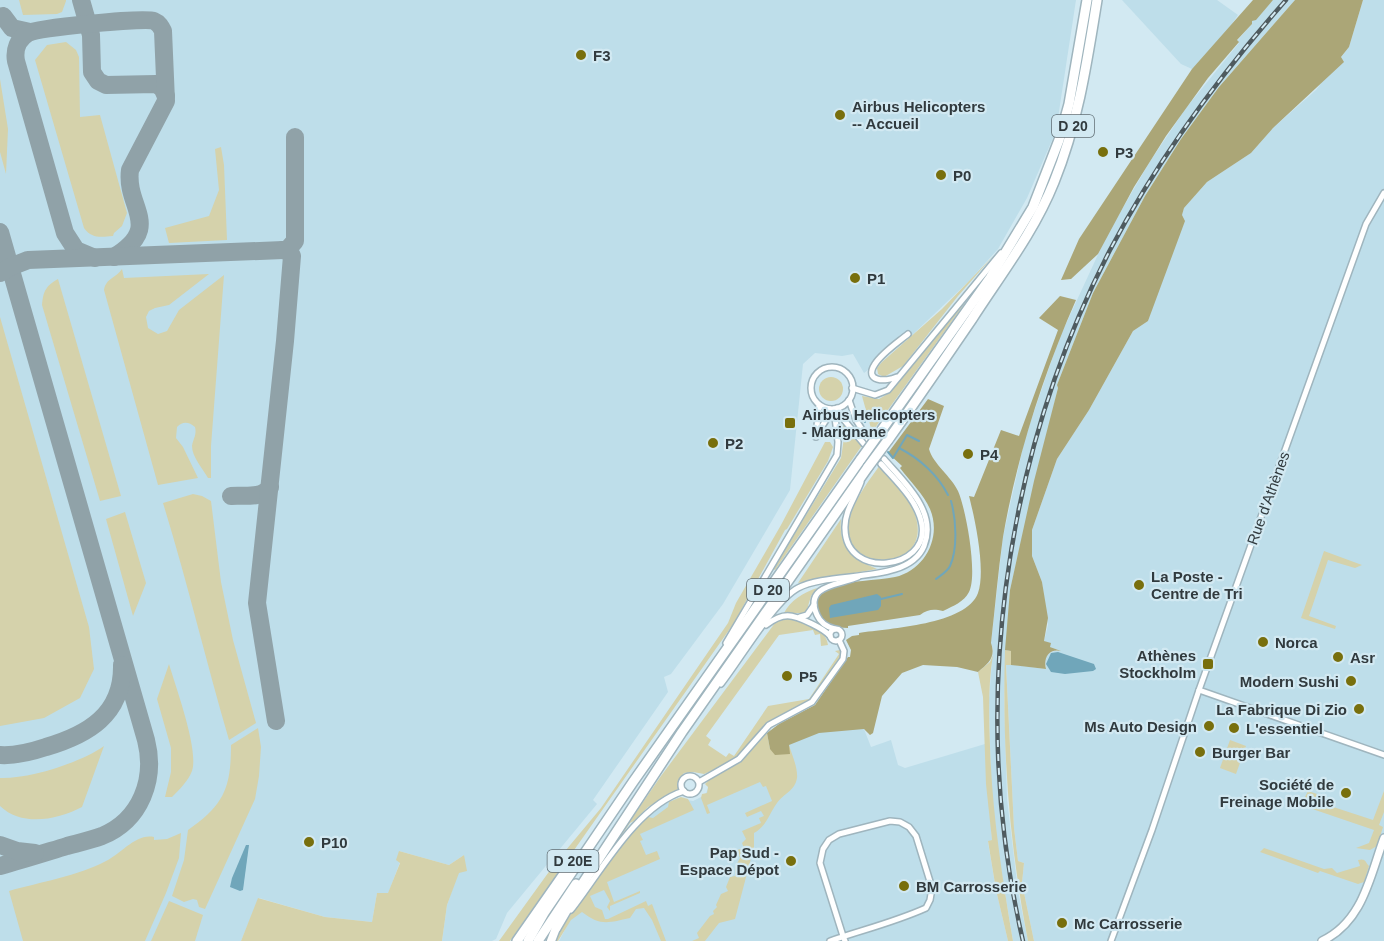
<svg xmlns="http://www.w3.org/2000/svg" width="1384" height="941" font-family="Arial,sans-serif">
<style>
.built{fill:#bedeea}
.green{fill:#d5d2ab}
.forest{fill:#aba677}
.water{fill:#70a6ba}
.lines{fill:none;stroke-linecap:round;stroke-linejoin:round}
.stream{stroke:#70a6ba;stroke-width:2}
.taxiway{stroke:#90a2a8;stroke-width:18}
.minor-casing{stroke:#9fb5be;stroke-width:8}
.tertiary-casing{stroke:#9fb5be;stroke-width:10}
.primary-casing{stroke:#9fb5be;stroke-width:11}
.trunk-casing{stroke:#9fb5be;stroke-width:12}
.minor{stroke:#fff;stroke-width:5}
.tertiary{stroke:#fff;stroke-width:7}
.primary{stroke:#fff;stroke-width:8}
.trunk{stroke:#fff;stroke-width:9}
.rail-casing{stroke:#4f5b5f;stroke-width:4.5}
.rail{stroke:#d2e9f2;stroke-width:2;stroke-dasharray:7;stroke-linecap:butt}
.trunk-bridge-casing{stroke:#9fb5be;stroke-width:12;stroke-linecap:butt}
.trunk-bridge{stroke:#fff;stroke-width:9}
.poi-dot{fill:#786f0d;stroke:#d2e9f2;stroke-width:2}
.labels{text-anchor:middle;dominant-baseline:central;stroke-width:4.5;stroke-linejoin:round;paint-order:stroke}
.shield{fill:#d2e9f2;stroke:#616e74;stroke-width:1.5}
.shield-label{font-size:14px;font-weight:bold;fill:#313a3e}
.poi-label{font-size:15px;font-weight:bold;fill:#313a3e;stroke:#d2e9f2;text-anchor:start}
.street-label{font-size:15px;fill:#313a3e;stroke:#d2e9f2}
</style>
<rect width="100%" height="100%" fill="#d2e9f2"/>
<g class="built">
<path d="M 0,0 L 1076,0 L 1056,131 L 1027,198 L 998,249 L 968,282 L 909,338 L 864,373 L 853,354 L 842,356 L 815,353 L 803,364 L 790,490 L 723,604 L 671,674 L 664,677 L 668,692 L 593,800 L 597,804 L 507,913 L 496,939 L 492,941 L 442,941 L 447,905 L 464,855 L 449,865 L 399,851 L 400,862 L 388,894 L 377,893 L 372,922 L 325,917 L 259,898 L 241,941 L 0,941 Z"/>
<path d="M 1122,0 L 1217,0 L 1238,15 L 1227,31 L 1192,69 L 1181,64 Z"/>
<path d="M 1273,0 L 1295,0 L 1219,87 L 1181,139 L 1145,196 L 1093,293 L 1057,385 L 1058,388 L 1010,590 L 1004,697 L 1007,799 L 1018,891 L 1028,941 L 1013,941 L 997,845 L 991,786 L 989,699 L 993,649 L 991,643 L 1003,537 L 1025,438 L 1059,339 L 1107,235 L 1149,163 L 1186,108 L 1239,43 L 1237,41 L 1252,24 L 1252,21 L 1256,19 Z"/>
<path d="M 1363,0 L 1384,0 L 1384,941 L 1034,941 L 1022,883 L 1024,863 L 1018,861 L 1014,828 L 1006,664 L 1046,669 L 1045,660 L 1048,654 L 1054,651 L 1061,651 L 1050,647 L 1044,641 L 1048,625 L 1042,582 L 1032,556 L 1032,530 L 1057,459 L 1089,410 L 1133,331 L 1148,321 L 1184,208 L 1207,182 L 1251,153 L 1273,128 L 1316,90 L 1349,47 Z"/>
<path d="M 817,728 L 864,729 L 871,747 L 891,740 L 898,765 L 905,768 L 985,744 L 992,840 L 988,842 L 996,890 L 1008,941 L 559,941 L 577,907 L 647,817 L 666,803 L 678,798 L 693,801 L 705,795 L 710,785 L 768,749 Z"/>
</g>
<g class="green">
<path d="M 19,0 L 66,0 L 66,1 L 62,12 L 57,14 L 23,15 Z"/>
<path d="M 66,42 L 76,50 L 79,57 L 80,117 L 100,115 L 127,213 L 122,226 L 114,233 L 113,236 C 101,237 92,239 84,228 L 35,60 L 47,45 Z"/>
<path d="M 0,79 L 8,129 L 6,174 L 0,152 Z"/>
<path d="M 221,147 L 224,165 L 227,240 L 169,243 L 165,228 L 209,216 L 219,190 L 215,149 Z"/>
<path d="M 994,255 L 958,296 L 903,366 L 884,377 L 878,374 L 877,368 L 882,362 L 942,309 Z"/>
<path d="M 122,269 L 124,278 L 209,274 L 169,305 L 155,308 L 149,311 L 146,317 L 148,328 L 158,334 L 167,331 L 179,310 L 224,275 L 211,446 L 211,478 L 208,478 C 203,469 192,457 192,446 C 193,439 197,435 195,427 C 189,422 183,421 177,427 L 176,438 L 183,447 L 198,478 L 158,485 L 104,290 C 106,278 116,278 122,269 Z"/>
<path d="M 58,279 L 121,496 L 100,501 L 42,305 C 43,291 46,286 58,279 Z"/>
<path d="M 964,301 L 965,303 L 872,432 L 862,396 L 879,399 L 891,392 Z"/>
<path d="M 0,317 L 89,627 L 94,669 L 80,698 L 44,718 L 0,726 Z"/>
<circle cx="831" cy="389" r="12"/>
<path d="M 842,424 L 863,444 L 775,570 L 773,569 L 841,458 L 844,438 L 841,425 Z"/>
<path d="M 825,442 L 830,442 L 833,447 L 828,461 L 787,529 L 785,530 L 734,623 L 510,941 L 499,941 L 556,862 L 601,808 L 728,623 L 736,603 L 781,525 Z"/>
<path d="M 880,465 C 894,482 913,500 917,522 C 927,573 839,573 849,521 C 853,501 868,482 880,465 Z"/>
<path d="M 193,494 L 202,496 L 211,501 L 221,582 L 233,640 L 256,723 L 229,740 C 206,661 187,581 163,503 Z"/>
<path d="M 125,512 L 146,583 L 133,616 L 106,519 Z"/>
<path d="M 841,519 C 838,548 854,559 877,569 L 798,583 Z"/>
<path d="M 1324,551 L 1362,565 L 1355,568 L 1328,560 L 1309,616 L 1336,626 L 1335,629 L 1301,618 Z"/>
<path d="M 817,588 L 811,596 L 806,613 L 784,613 C 790,601 804,592 817,588 Z"/>
<path d="M 781,618 C 798,619 826,626 828,645 L 821,646 L 820,634 L 815,635 L 813,630 L 779,635 L 706,736 L 711,740 L 708,745 L 726,757 L 729,753 L 734,756 L 768,706 L 809,699 L 839,654 L 835,651 L 840,650 L 840,658 L 811,700 L 769,722 L 738,757 L 729,763 L 704,774 L 693,772 L 684,773 L 679,780 L 678,789 L 648,807 L 634,821 L 630,823 L 593,877 L 592,876 L 661,776 L 778,619 Z"/>
<path d="M 1005,650 L 1011,651 L 1011,665 L 1006,665 L 1014,828 L 1018,861 L 1024,863 L 1022,883 L 1034,941 L 1028,941 C 1009,844 1002,748 1005,650 Z"/>
<path d="M 993,655 C 988,685 989,716 990,746 C 992,812 1002,876 1013,941 L 1008,941 L 996,890 L 988,841 L 992,840 L 986,784 L 983,697 L 978,672 L 990,662 Z"/>
<path d="M 169,664 C 176,688 199,750 192,771 C 188,781 180,789 172,797 L 165,797 L 171,772 L 171,748 L 157,699 Z"/>
<path d="M 258,728 L 261,747 L 259,776 L 255,799 L 205,909 L 199,907 L 197,900 L 193,899 L 184,902 L 172,896 L 184,860 L 188,830 C 224,805 231,788 231,745 Z"/>
<path d="M 767,733 L 770,749 L 789,745 C 792,755 798,768 797,778 C 795,791 783,794 777,803 C 769,814 766,827 754,833 L 754,847 L 735,919 L 719,923 L 705,941 L 692,941 L 699,938 L 697,933 L 710,916 L 714,914 L 713,911 L 717,907 L 716,905 L 721,894 L 728,891 L 726,887 L 730,877 L 735,876 L 735,867 L 740,858 L 737,850 L 744,848 L 742,843 L 746,839 L 742,831 L 761,823 L 759,818 L 764,816 L 761,811 L 747,817 L 745,813 L 772,801 L 766,786 L 763,787 L 760,782 L 707,805 L 710,813 L 707,814 L 701,798 L 702,794 L 707,793 L 708,787 L 705,784 L 709,780 L 741,762 Z"/>
<path d="M 1230,740 L 1246,746 L 1236,774 L 1220,768 Z"/>
<path d="M 104,746 L 82,807 C 57,820 22,827 0,806 L 0,778 C 29,779 80,763 104,746 Z"/>
<path d="M 1308,791 L 1320,795 L 1318,802 L 1373,820 L 1384,791 L 1384,812 L 1379,825 L 1383,827 L 1377,846 L 1370,850 L 1356,848 L 1369,843 L 1374,830 L 1283,799 L 1293,801 L 1294,796 L 1304,799 Z"/>
<path d="M 681,797 L 688,799 L 694,810 L 640,834 L 643,840 L 640,841 L 646,855 L 657,851 L 660,859 L 607,882 L 614,902 L 640,891 L 640,893 L 610,906 L 610,911 L 607,907 L 610,901 L 604,890 L 590,896 L 595,907 L 602,910 L 605,919 L 608,919 L 646,901 L 648,906 L 652,904 L 666,941 L 661,941 L 652,920 L 644,908 L 636,909 L 630,918 C 608,923 600,926 582,912 L 571,920 L 558,941 L 554,941 L 569,917 L 628,838 L 648,817 L 653,818 L 668,807 L 669,802 Z"/>
<path d="M 181,833 L 179,858 L 166,893 L 145,941 L 23,941 L 9,891 C 40,882 78,876 106,861 C 121,854 136,833 154,837 L 154,840 L 167,839 Z"/>
<path d="M 1264,848 L 1324,869 L 1332,868 L 1337,873 L 1360,866 L 1358,860 C 1366,858 1365,862 1369,866 L 1364,882 L 1358,884 L 1320,871 L 1318,873 L 1260,852 Z"/>
<path d="M 399,851 L 449,865 L 464,855 L 467,871 L 459,873 L 447,905 L 442,941 L 241,941 L 258,898 L 325,917 L 372,922 L 377,893 L 388,893 L 400,863 L 396,860 Z"/>
<path d="M 169,901 L 203,915 L 195,941 L 151,941 Z"/>
</g>
<g class="forest">
<path d="M 1253,0 L 1273,0 L 1256,20 L 1252,21 L 1252,24 L 1237,40 L 1239,42 L 1208,78 L 1166,136 L 1134,187 L 1098,254 L 1071,279 L 1061,280 L 1079,239 L 1192,69 Z"/>
<path d="M 1295,0 L 1363,0 L 1349,47 L 1341,57 L 1344,62 L 1273,128 L 1251,153 L 1207,182 L 1184,208 L 1182,215 L 1185,221 L 1148,321 L 1133,331 L 1089,410 L 1057,459 L 1032,530 L 1032,556 L 1042,582 L 1048,618 L 1044,641 L 1051,643 L 1050,647 L 1061,651 C 1049,648 1043,658 1046,669 L 1011,665 L 1011,651 L 1005,650 L 1010,590 L 1034,481 L 1058,388 L 1057,385 L 1093,293 L 1145,196 L 1181,139 L 1219,87 Z"/>
<path d="M 1060,296 L 1076,300 C 1043,375 1017,456 1003,537 C 998,572 995,608 991,643 C 996,657 989,663 978,672 L 957,667 L 923,665 L 902,673 L 882,696 L 873,733 L 870,735 L 864,729 L 819,733 L 789,745 L 790,754 L 775,755 L 770,749 L 767,733 L 779,724 L 815,705 L 848,657 L 850,657 L 851,650 L 846,640 L 852,636 L 859,635 L 859,633 C 890,628 966,625 978,593 C 986,570 975,519 969,496 L 974,497 L 1001,430 L 1019,436 L 1058,330 L 1039,318 Z"/>
<path d="M 928,399 L 944,406 L 929,449 C 933,464 951,476 958,491 C 966,509 978,575 969,592 C 964,602 953,606 943,611 C 934,609 928,609 920,615 L 848,626 L 848,628 C 842,628 835,627 830,625 C 812,616 812,594 831,587 C 849,580 876,581 895,577 C 925,570 942,537 930,509 C 924,495 910,481 900,468 L 902,466 L 888,453 Z"/>
</g>
<g class="water">
<path d="M 877,594 L 881,597 L 881,606 L 878,610 L 830,618 L 829,608 L 831,605 Z"/>
<path d="M 1058,652 L 1094,664 L 1096,669 L 1093,671 L 1065,674 L 1051,672 L 1046,664 L 1051,653 Z"/>
<path d="M 246,845 L 249,845 L 243,890 L 240,891 L 230,887 L 232,878 Z"/>
</g>
<g class="lines">
<g class="stream">
<path d="M 862,417 L 865,422"/>
<path d="M 899,448 C 919,458 938,475 948,495"/>
<path d="M 888,452 L 893,458 L 907,435 L 919,441"/>
<path d="M 936,579 C 941,575 947,572 950,566 C 958,549 956,518 951,501"/>
<path d="M 881,599 L 902,594"/>
</g>
<g class="taxiway">
<path d="M 81,0 L 91,35 L 92,72 L 98,81 L 106,85 L 156,84 L 162,88 L 166,96"/>
<path d="M 3,16 L 12,28 L 30,32"/>
<path d="M 0,232 L 146,740 C 156,779 141,820 102,836 C 91,840 78,843 67,846 C 44,853 22,860 0,866"/>
<path d="M 95,258 L 76,250 L 65,233 L 16,61 C 14,50 18,39 28,33 C 38,28 144,17 154,21 C 159,23 161,27 163,31 L 166,101 L 130,170 C 125,208 164,226 114,257"/>
<path d="M 0,273 L 10,267 L 28,260 L 283,250"/>
<path d="M 231,496 C 244,495 262,499 270,487"/>
<path d="M 276,721 L 257,603 L 285,341 L 292,256 L 290,252 L 283,250 L 288,249 L 295,241 L 295,137"/>
<path d="M 0,755 C 16,756 31,752 46,747 C 87,735 123,715 122,665"/>
<path d="M 0,845 L 17,851 L 35,853"/>
</g>
<defs>
<g id="minor">
<circle cx="832" cy="388" r="21"/>
<path d="M 897,377 C 886,382 863,382 875,364 C 882,353 897,343 908,334"/>
<path d="M 852,388 L 875,395 L 888,390 L 1001,253"/>
<path d="M 849,400 L 856,420 L 868,439"/>
<path d="M 837,408 L 844,420 L 864,444"/>
<path d="M 817,434 L 826,420 L 830,409"/>
<path d="M 816,437 L 819,405"/>
<path d="M 861,482 C 855,498 844,512 845,529 C 846,580 929,570 922,525 C 918,501 896,481 881,464"/>
<path d="M 800,617 L 807,615 L 814,605"/>
<path d="M 766,625 C 783,612 792,614 810,623 C 818,627 825,630 830,636"/>
<circle cx="836" cy="635" r="6"/>
<path d="M 835,629 C 827,627 820,622 817,615 C 803,584 841,585 858,577"/>
<path d="M 726,643 L 837,455 L 838,442 L 834,409"/>
<path d="M 721,684 C 740,660 774,601 798,588 C 832,570 908,585 924,546 C 938,512 904,482 884,459"/>
<path d="M 1199,690 L 1384,755"/>
<circle cx="690" cy="785" r="9"/>
<path d="M 699,782 L 739,759 L 769,725 L 812,702 L 843,659 L 844,651 L 839,640"/>
<path d="M 571,910 C 601,872 636,806 684,791"/>
<path d="M 830,941 C 862,930 895,922 926,908 L 930,900 L 932,888 L 916,836 L 909,827 L 900,822 L 890,821 L 839,834 L 829,840 L 823,849 L 820,863 L 843,936 L 845,941"/>
<path d="M 1111,941 L 1152,830 L 1199,690 L 1366,224 L 1384,193"/>
</g>
<path id="tertiary" d="M 1322,941 C 1363,922 1370,876 1384,838"/>
<path id="primary" d="M 551,941 L 556,928"/>
<g id="trunk">
<path d="M 881,431 L 990,278 L 1033,207 L 1059,140 L 1069,104 L 1087,0"/>
<path d="M 888,440 C 917,400 944,360 972,319 C 1001,274 1034,232 1054,182 C 1078,123 1087,62 1097,0"/>
<path d="M 556,928 L 577,892 L 682,732 L 868,467"/>
<path d="M 517,941 L 568,868"/>
<path d="M 528,941 L 544,913 L 633,782 L 861,459"/>
<path d="M 538,941 L 576,884"/>
</g>
</defs>
<use href="#minor" class="minor-casing"/>
<use href="#tertiary" class="tertiary-casing"/>
<use href="#primary" class="primary-casing"/>
<use href="#trunk" class="trunk-casing"/>
<use href="#minor" class="minor"/>
<use href="#tertiary" class="tertiary"/>
<use href="#primary" class="primary"/>
<use href="#trunk" class="trunk"/>
<defs>
<path id="rail" d="M 1023,941 C 969,711 1002,460 1110,250 C 1158,159 1218,77 1286,0"/>
</defs>
<use href="#rail" class="rail-casing"/>
<use href="#rail" class="rail"/>
<defs>
<g id="trunk-bridge">
<path d="M 861,459 L 881,431"/>
<path d="M 868,467 L 888,440"/>
</g>
</defs>
<use href="#trunk-bridge" class="trunk-bridge-casing"/>
<use href="#trunk-bridge" class="trunk-bridge"/>
</g>
<g class="poi-dot">
<circle cx="581" cy="55" r="6"/>
<circle cx="840" cy="115" r="6"/>
<circle cx="1103" cy="152" r="6"/>
<circle cx="941" cy="175" r="6"/>
<circle cx="855" cy="278" r="6"/>
<rect x="784" y="417" width="12" height="12" rx="3"/>
<circle cx="713" cy="443" r="6"/>
<circle cx="968" cy="454" r="6"/>
<circle cx="1139" cy="585" r="6"/>
<circle cx="1263" cy="642" r="6"/>
<circle cx="1338" cy="657" r="6"/>
<rect x="1202" y="658" width="12" height="12" rx="3"/>
<circle cx="787" cy="676" r="6"/>
<circle cx="1351" cy="681" r="6"/>
<circle cx="1359" cy="709" r="6"/>
<circle cx="1209" cy="726" r="6"/>
<circle cx="1234" cy="728" r="6"/>
<circle cx="1200" cy="752" r="6"/>
<circle cx="1346" cy="793" r="6"/>
<circle cx="309" cy="842" r="6"/>
<circle cx="791" cy="861" r="6"/>
<circle cx="904" cy="886" r="6"/>
<circle cx="1062" cy="923" r="6"/>
</g>
<g class="labels">
<g class="shield">
<rect x="1052" y="115" width="42" height="22" rx="4.5"/>
<rect x="747" y="579" width="42" height="22" rx="4.5"/>
<rect x="547.5" y="850" width="51" height="22" rx="4.5"/>
</g>
<g class="shield-label">
<text x="1073" y="126">D 20</text>
<text x="768" y="590">D 20</text>
<text x="573" y="861">D 20E</text>
</g>
<g class="poi-label">
<text x="593" y="55">F3</text>
<text x="852" y="106">Airbus Helicopters<tspan x="852" dy="17">-- Accueil</tspan></text>
<text x="1115" y="152">P3</text>
<text x="953" y="175">P0</text>
<text x="867" y="278">P1</text>
<text x="802" y="414">Airbus Helicopters<tspan x="802" dy="17">- Marignane</tspan></text>
<text x="725" y="443">P2</text>
<text x="980" y="454">P4</text>
<text x="1151" y="576">La Poste -<tspan x="1151" dy="17">Centre de Tri</tspan></text>
<text x="1275" y="642">Norca</text>
<text x="1196" y="655" text-anchor="end">Athènes<tspan x="1196" dy="17">Stockholm</tspan></text>
<text x="1350" y="657">Asr</text>
<text x="799" y="676">P5</text>
<text x="1339" y="681" text-anchor="end">Modern Sushi</text>
<text x="1347" y="709" text-anchor="end">La Fabrique Di Zio</text>
<text x="1197" y="726" text-anchor="end">Ms Auto Design</text>
<text x="1246" y="728">L'essentiel</text>
<text x="1212" y="752">Burger Bar</text>
<text x="1334" y="784" text-anchor="end">Société de<tspan x="1334" dy="17">Freinage Mobile</tspan></text>
<text x="321" y="842">P10</text>
<text x="779" y="852" text-anchor="end">Pap Sud -<tspan x="779" dy="17">Espace Dépot</tspan></text>
<text x="916" y="886">BM Carrosserie</text>
<text x="1074" y="923">Mc Carrosserie</text>
</g>
<g class="street-label">
<text transform="translate(1268 498) rotate(-70)">Rue d'Athènes</text>
</g>
</g>
</svg>
